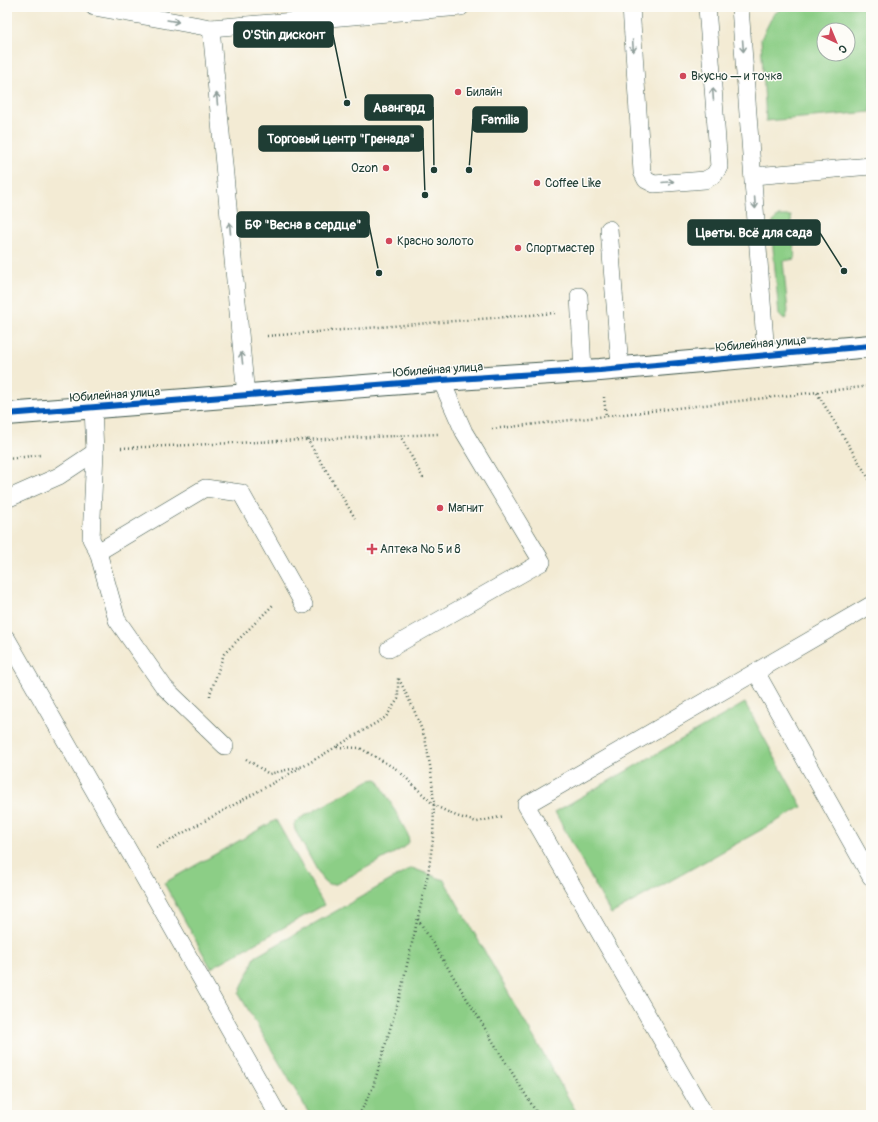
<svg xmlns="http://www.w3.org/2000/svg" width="878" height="1122" font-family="Pangolin,sans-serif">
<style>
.green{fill:#8cce86;stroke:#56865d;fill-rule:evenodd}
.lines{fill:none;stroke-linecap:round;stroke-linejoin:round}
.service-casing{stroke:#3f574c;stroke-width:18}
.tertiary-casing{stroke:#3f574c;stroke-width:24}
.path{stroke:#3f574c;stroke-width:2.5;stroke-dasharray:1 3;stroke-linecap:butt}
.service{stroke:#fff;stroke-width:17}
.tertiary{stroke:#fff;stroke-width:22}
.cycleway-casing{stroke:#fdfcf7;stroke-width:8}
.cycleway{stroke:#0057b8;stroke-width:6}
.oneway{stroke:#8f9e9a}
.poi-dot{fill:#d1495b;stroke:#fdfcf7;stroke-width:1.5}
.labels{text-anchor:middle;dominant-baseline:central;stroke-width:3;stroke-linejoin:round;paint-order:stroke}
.poi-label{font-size:12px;fill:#1f3d34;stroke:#fdfcf7;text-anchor:start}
.street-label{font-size:12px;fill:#1f3d34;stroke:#fdfcf7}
.leader{fill:none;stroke:#1f3d34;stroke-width:1.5}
.callout-dot{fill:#1f3d34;stroke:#fdfcf7;stroke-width:1.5}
.callout{fill:#1f3d34;stroke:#1f3d34;stroke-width:1.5}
.callout-label{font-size:13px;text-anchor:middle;font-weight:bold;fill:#fff}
</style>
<rect width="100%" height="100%" fill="#fdfcf7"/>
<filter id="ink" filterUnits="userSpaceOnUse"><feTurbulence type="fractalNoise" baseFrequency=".025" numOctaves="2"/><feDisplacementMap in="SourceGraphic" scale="8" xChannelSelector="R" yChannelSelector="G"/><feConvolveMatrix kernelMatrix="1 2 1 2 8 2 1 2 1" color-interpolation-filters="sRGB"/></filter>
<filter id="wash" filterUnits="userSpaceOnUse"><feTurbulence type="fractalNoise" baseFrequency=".012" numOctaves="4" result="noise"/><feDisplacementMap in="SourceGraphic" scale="16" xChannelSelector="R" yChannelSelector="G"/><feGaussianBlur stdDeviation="0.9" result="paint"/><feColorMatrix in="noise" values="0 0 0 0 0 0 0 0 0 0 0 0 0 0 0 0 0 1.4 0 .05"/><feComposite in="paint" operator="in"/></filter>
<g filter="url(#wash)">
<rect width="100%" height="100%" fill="#f3ebd4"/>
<g class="green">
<path d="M 783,7 L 871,7 L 871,112 L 766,121 L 761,39 L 773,15 ZM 824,30 L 848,30 L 848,54 L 824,54 Z"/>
<path d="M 778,216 L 791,216 L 795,259 L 783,261 L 788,312 L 785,319 L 779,315 L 771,225 Z"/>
<path d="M 745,703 L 802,807 L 611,914 L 555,812 Z"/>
<path d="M 377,779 L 381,785 L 408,835 L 409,842 L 405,847 L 336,884 L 328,885 L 323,881 L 295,830 L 294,824 L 299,819 L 370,780 Z"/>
<path d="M 276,820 L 324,905 L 211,968 L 164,883 Z"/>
<path d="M 412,868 L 444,880 L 578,1115 L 310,1115 L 239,994 L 255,957 Z"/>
</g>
</g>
<g filter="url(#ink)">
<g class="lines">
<defs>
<g id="service">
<path d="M 94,7 L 211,28 L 461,7"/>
<path d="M 631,7 L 642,172 L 646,180 L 654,184 L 705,180 L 714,175 L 719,167 L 707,7"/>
<path d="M 740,7 L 766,355"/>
<path d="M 211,28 L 246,396"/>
<path d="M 753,176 L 871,166"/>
<path d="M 609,229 L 620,367"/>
<path d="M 579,296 L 583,370"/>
<path d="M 93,408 L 95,452 L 91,539 L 98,552 L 117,620 L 164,687 L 225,746"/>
<path d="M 7,499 L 59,476 L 95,452"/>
<path d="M 98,552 L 205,488 L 241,493 L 304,605"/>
<path d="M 7,639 L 134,860 L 278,1115"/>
<path d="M 389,649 L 542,562 L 464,432 L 441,380"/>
<path d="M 756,672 L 871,877"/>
<path d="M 705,1115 L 526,805 L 871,605"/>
</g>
<path id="tertiary" d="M 7,414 L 441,380 L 600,370 L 871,346"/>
</defs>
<use href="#service" class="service-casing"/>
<use href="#tertiary" class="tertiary-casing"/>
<g class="path">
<path d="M 267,336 L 555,313"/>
<path d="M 817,393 L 871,482"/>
<path d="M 604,397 L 606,417"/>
<path d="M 492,429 L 871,386"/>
<path d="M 400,435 L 424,480"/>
<path d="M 307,439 L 355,518"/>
<path d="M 121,448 L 438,434"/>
<path d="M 7,459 L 40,455"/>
<path d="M 210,696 L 210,694 L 224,654 L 274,604"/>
<path d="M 337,747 L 360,748 L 398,770 L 434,805 L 456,816 L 477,822 L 504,816"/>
<path d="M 246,759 L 269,774 L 304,766 L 386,717 L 398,699 L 398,678"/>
<path d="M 156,848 L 300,768"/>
<path d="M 418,919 L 538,1115"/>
<path d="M 359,1115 L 373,1087 L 400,995 L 428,874 L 433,839 L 434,805 L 431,771 L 425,738 L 414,710 L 398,677"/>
</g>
<use href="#service" class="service"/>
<use href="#tertiary" class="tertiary"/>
<defs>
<path id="cycleway" d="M 7,414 L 441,380 L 600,370 L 871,346"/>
</defs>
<use href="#cycleway" class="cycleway-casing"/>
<use href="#cycleway" class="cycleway"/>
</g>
<defs><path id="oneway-shaft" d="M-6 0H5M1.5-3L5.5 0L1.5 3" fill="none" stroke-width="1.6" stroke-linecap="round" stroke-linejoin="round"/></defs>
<g class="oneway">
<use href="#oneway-shaft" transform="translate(173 21) rotate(10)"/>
<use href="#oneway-shaft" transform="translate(633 46) rotate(86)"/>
<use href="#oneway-shaft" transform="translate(743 46) rotate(86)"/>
<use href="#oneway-shaft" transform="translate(713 94) rotate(-94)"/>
<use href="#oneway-shaft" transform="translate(217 99) rotate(-95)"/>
<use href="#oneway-shaft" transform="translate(668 182) rotate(-5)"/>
<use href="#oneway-shaft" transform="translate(755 203) rotate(86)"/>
<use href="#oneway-shaft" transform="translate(230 228) rotate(-95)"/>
<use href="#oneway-shaft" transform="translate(242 358) rotate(-96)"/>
</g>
</g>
<g class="poi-dot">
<circle cx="683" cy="76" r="4"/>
<circle cx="458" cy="92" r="4"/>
<circle cx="386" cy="168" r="4"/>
<circle cx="537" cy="183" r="4"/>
<circle cx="389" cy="241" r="4"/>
<circle cx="518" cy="248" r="4"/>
<circle cx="440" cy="508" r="4"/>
<path d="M370 543h4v4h4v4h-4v4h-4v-4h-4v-4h4z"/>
</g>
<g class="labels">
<g class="poi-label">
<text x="691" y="76">Вкусно — и точка</text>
<text x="466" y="92">Билайн</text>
<text x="378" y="168" text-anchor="end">Ozon</text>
<text x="545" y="183">Coffee Like</text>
<text x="397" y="241">Красно золото</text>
<text x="526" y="248">Спортмастер</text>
<text x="448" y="508">Магнит</text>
<text x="380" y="549">Аптека № 5 и 8</text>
</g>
<g class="street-label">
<text transform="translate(761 344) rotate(-5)">Юбилейная улица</text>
<text transform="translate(438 370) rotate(-4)">Юбилейная улица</text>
<text transform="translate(115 395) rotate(-4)">Юбилейная улица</text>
</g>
</g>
<path class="leader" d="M347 103L333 35M434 170L433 107M469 170L473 119M425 195L423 138M379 273L369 225M844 271L820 233"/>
<g class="callout-dot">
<circle cx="347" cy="103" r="4"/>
<circle cx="434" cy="170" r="4"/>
<circle cx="469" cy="170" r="4"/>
<circle cx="425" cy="195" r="4"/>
<circle cx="379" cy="273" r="4"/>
<circle cx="844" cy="271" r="4"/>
</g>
<g class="callout">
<rect x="234" y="22" width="99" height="25" rx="4"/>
<rect x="365" y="95" width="68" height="25" rx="4"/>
<rect x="473" y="107" width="54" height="25" rx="4"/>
<rect x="259" y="126" width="164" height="25" rx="4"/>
<rect x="237" y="212" width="132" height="25" rx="4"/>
<rect x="688" y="220" width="132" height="25" rx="4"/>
</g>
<g class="callout-label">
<text x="284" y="39">O'Stin дисконт</text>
<text x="399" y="112">Авангард</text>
<text x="500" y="124">Familia</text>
<text x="341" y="143">Торговый центр "Гренада"</text>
<text x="303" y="229">БФ "Весна в сердце"</text>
<text x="754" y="237">Цветы. Всё для сада</text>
</g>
<rect width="878" height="1122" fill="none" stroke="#fdfcf7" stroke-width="24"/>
<g transform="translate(836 42) rotate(136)"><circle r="19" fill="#fdfcf7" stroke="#a4b0a9"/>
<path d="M0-3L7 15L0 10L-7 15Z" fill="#d1495b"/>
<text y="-6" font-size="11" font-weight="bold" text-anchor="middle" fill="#1f3d34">С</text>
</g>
</svg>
